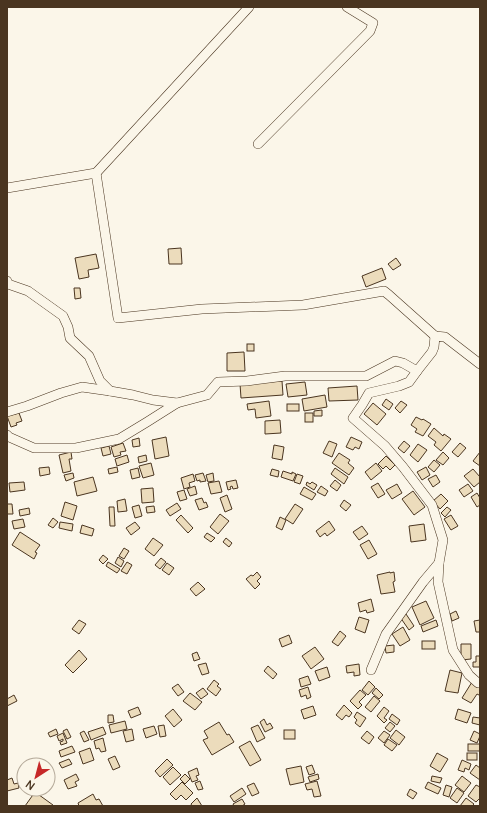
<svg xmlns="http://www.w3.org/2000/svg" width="487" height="813" font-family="Manrope,sans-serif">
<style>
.building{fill:#ecdcbc;stroke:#4a3520}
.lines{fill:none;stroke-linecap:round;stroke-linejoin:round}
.minor-casing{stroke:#4a3520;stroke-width:10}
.minor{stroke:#fbf6e9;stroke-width:9}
</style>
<rect width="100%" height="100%" fill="#fbf6e9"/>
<g class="building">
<path d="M 181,248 L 182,264 L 169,264 L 168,249 Z"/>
<path d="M 96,254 L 99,268 L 88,270 L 89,277 L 79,279 L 75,258 Z"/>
<path d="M 396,258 L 401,265 L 393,270 L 388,264 Z"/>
<path d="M 382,268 L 386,279 L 366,287 L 362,276 Z"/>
<path d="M 74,288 L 80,288 L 81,298 L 75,299 Z"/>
<rect x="247" y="344" width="7" height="7"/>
<path d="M 244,352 L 245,371 L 227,371 L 227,353 Z"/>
<path d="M 282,381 L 283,395 L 241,398 L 240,384 Z"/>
<path d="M 305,382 L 307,395 L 288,397 L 286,384 Z"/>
<path d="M 357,386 L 358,400 L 329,401 L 328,388 Z"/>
<path d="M 325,395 L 327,407 L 304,411 L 302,399 Z"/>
<path d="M 386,399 L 393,404 L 389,410 L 382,405 Z"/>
<path d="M 269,401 L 271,416 L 256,418 L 255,409 L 248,410 L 247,404 Z"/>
<path d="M 401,401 L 407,405 L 400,413 L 395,408 Z"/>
<path d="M 373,403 L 386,414 L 377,425 L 364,414 Z"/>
<rect x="287" y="404" width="12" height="7"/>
<path d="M 322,410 L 322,416 L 314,416 L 314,411 Z"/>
<path d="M 19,413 L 22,421 L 16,423 L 17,425 L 11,427 L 7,416 Z"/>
<rect x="305" y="413" width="8" height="9"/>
<path d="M 416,417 L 422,420 L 423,419 L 431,424 L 423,436 L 415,432 L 417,429 L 411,425 Z"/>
<path d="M 280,420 L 281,433 L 265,434 L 265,421 Z"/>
<path d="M 434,428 L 443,436 L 444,434 L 451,439 L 441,451 L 434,445 L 436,442 L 428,436 Z"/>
<path d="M 166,437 L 169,456 L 155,459 L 152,440 Z"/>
<path d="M 351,437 L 362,442 L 359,449 L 355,447 L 353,450 L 346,447 Z"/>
<path d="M 139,438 L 140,446 L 133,447 L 132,440 Z"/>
<path d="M 329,441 L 337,444 L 332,457 L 323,453 Z"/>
<path d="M 404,441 L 410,446 L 404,453 L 398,448 Z"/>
<path d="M 123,443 L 126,451 L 120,452 L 121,455 L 114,457 L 111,447 Z"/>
<path d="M 460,443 L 466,448 L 458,457 L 452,452 Z"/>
<path d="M 418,444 L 427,450 L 418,462 L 410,455 Z"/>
<path d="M 274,445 L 284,447 L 282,460 L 272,458 Z"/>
<path d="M 109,446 L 111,454 L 103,456 L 101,448 Z"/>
<path d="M 71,452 L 72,459 L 69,459 L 71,471 L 63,473 L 59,455 Z"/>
<path d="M 443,452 L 449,458 L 443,465 L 436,460 Z"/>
<path d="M 480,452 L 480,466 L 473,461 Z"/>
<path d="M 339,453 L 350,460 L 348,463 L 354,468 L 349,475 L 332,463 Z"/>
<path d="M 127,455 L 129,462 L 117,466 L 115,459 Z"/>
<path d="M 146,455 L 147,461 L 139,463 L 138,457 Z"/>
<path d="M 386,456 L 395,465 L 390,470 L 386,466 L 383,469 L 378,464 Z"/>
<path d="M 434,460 L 440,465 L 434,472 L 428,467 Z"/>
<path d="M 151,463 L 154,475 L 143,478 L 139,466 Z"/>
<path d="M 376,463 L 382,471 L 371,480 L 365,472 Z"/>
<path d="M 49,467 L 50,474 L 40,476 L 39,468 Z"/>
<path d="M 117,467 L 118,472 L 109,474 L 108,469 Z"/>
<path d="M 426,467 L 430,475 L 422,480 L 417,472 Z"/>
<path d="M 138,468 L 140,477 L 132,479 L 130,470 Z"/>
<path d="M 335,468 L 348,477 L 344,484 L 331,474 Z"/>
<path d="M 272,469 L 279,471 L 278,477 L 270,475 Z"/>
<path d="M 473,469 L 480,477 L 480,482 L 474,487 L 464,476 Z"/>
<path d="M 283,471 L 292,474 L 292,472 L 296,474 L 293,481 L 281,477 Z"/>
<path d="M 73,473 L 74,478 L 66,481 L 64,475 Z"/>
<path d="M 203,473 L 206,481 L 200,482 L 200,480 L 197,481 L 195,475 Z"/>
<path d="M 213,473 L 214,481 L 208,482 L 206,475 Z"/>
<path d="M 193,474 L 195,481 L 189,483 L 190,487 L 184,489 L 181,478 Z"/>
<path d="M 297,474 L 303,476 L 300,484 L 294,482 Z"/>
<path d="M 436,475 L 440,482 L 433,487 L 428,479 Z"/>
<path d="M 93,477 L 97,491 L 77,496 L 74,482 Z"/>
<path d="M 236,480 L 238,488 L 233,489 L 232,486 L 230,487 L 231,489 L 228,490 L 226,482 Z"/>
<path d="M 335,480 L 341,485 L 337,491 L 330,486 Z"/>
<path d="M 219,481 L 222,492 L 211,494 L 208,483 Z"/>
<path d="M 24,482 L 25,490 L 10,492 L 9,483 Z"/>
<path d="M 307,482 L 310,484 L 312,482 L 317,485 L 314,490 L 306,485 Z"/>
<path d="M 378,483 L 385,494 L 378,498 L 371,487 Z"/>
<path d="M 397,484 L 402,493 L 392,499 L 386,490 Z"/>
<path d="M 468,484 L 473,491 L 464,497 L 459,490 Z"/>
<path d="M 195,486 L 197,494 L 190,496 L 187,489 Z"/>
<path d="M 321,486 L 328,491 L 325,496 L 317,492 Z"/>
<path d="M 304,487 L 316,494 L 312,500 L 300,494 Z"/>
<path d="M 153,488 L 154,502 L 142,503 L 141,489 Z"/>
<path d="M 184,490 L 187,499 L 180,501 L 177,492 Z"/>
<path d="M 413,491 L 425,507 L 414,515 L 402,499 Z"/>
<path d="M 477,493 L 480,498 L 480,505 L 477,507 L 471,497 Z"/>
<path d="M 441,494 L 448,501 L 440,509 L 433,501 Z"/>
<path d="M 227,495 L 232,509 L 225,512 L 220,498 Z"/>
<path d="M 202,498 L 204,503 L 206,502 L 208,507 L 199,510 L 195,500 Z"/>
<path d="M 125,499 L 127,511 L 118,512 L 117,501 Z"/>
<path d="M 344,500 L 351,505 L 346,511 L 340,506 Z"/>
<path d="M 65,502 L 77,506 L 73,520 L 61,516 Z"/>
<path d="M 177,503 L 181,509 L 170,516 L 166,510 Z"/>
<path d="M 7,504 L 12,504 L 13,514 L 7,514 Z"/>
<path d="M 295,504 L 303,509 L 293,524 L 285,519 Z"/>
<path d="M 139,505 L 142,516 L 135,518 L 132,507 Z"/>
<path d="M 154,506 L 155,512 L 147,513 L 146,507 Z"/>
<path d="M 109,507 L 114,507 L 115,526 L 110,526 Z"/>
<path d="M 447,507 L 451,510 L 445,517 L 441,513 Z"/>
<path d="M 29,508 L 30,514 L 20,516 L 19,510 Z"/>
<path d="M 220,514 L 229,521 L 218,534 L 210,527 Z"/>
<path d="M 181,515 L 193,528 L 188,533 L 176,520 Z"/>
<path d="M 451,515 L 458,526 L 451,530 L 444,519 Z"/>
<path d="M 280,517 L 286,520 L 282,530 L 276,527 Z"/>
<path d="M 53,518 L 58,522 L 53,528 L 48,525 Z"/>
<path d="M 23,519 L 25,527 L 14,529 L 12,521 Z"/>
<path d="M 329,521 L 335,530 L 327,536 L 325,533 L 320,537 L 316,531 Z"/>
<path d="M 60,522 L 73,524 L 72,531 L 59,528 Z"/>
<path d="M 135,522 L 140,528 L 131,535 L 126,528 Z"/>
<path d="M 424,524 L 426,540 L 411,542 L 409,526 Z"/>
<path d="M 82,525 L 94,529 L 92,536 L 80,533 Z"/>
<path d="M 362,526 L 368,534 L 359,540 L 353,532 Z"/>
<path d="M 20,532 L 40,545 L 35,552 L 37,553 L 34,559 L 12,545 Z"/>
<path d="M 207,533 L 215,538 L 211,542 L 204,537 Z"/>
<path d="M 153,538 L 163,545 L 154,556 L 145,549 Z"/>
<path d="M 226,538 L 232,543 L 229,547 L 223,542 Z"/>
<path d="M 369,540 L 377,554 L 368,559 L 360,545 Z"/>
<path d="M 124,548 L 129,551 L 124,559 L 119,556 Z"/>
<path d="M 103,555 L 108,559 L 103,564 L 99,560 Z"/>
<path d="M 118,557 L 124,561 L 121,567 L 115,563 Z"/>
<path d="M 161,558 L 166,562 L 160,569 L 155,565 Z"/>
<path d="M 108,562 L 120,569 L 117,573 L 106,566 Z"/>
<path d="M 127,562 L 132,565 L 127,574 L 121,571 Z"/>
<path d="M 167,563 L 174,568 L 169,575 L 162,570 Z"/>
<path d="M 257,572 L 261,577 L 257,581 L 260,584 L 255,589 L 246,579 L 251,575 L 253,576 Z"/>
<path d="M 390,572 L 390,573 L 394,572 L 395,581 L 393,582 L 395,592 L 381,594 L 377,575 Z"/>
<path d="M 198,582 L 205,589 L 196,596 L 190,589 Z"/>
<path d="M 371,599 L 374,611 L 367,613 L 366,610 L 360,612 L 358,603 Z"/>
<path d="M 426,601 L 434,618 L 420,625 L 412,607 Z"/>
<path d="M 456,611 L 459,618 L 452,621 L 450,614 Z"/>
<path d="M 406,614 L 414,626 L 409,630 L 400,617 Z"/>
<path d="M 359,617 L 369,620 L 365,633 L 355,629 Z"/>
<path d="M 79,620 L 86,624 L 79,634 L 72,629 Z"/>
<path d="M 436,620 L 438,626 L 423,632 L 421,626 Z"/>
<path d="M 480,620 L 480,632 L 476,632 L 474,621 Z"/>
<path d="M 403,627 L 410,640 L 400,646 L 392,634 Z"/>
<path d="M 340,631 L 346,636 L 338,646 L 332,642 Z"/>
<path d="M 289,635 L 292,643 L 282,647 L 279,639 Z"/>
<rect x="422" y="641" width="13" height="8"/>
<path d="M 461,644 L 471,644 L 471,659 L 461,660 Z"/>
<path d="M 394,645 L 394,652 L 386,653 L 385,646 Z"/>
<path d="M 315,647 L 324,659 L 311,669 L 302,656 Z"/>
<path d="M 79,650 L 87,659 L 73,673 L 65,665 Z"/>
<path d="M 197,652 L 200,659 L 194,661 L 192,654 Z"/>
<path d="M 476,656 L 480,656 L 480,667 L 473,667 L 473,662 L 476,662 Z"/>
<path d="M 206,663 L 209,673 L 202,675 L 198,665 Z"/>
<path d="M 359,664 L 360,675 L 354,676 L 354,672 L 347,673 L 346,666 Z"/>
<path d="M 268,666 L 277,674 L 273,679 L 264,671 Z"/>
<path d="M 327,667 L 330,677 L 319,681 L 315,671 Z"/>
<path d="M 450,670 L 462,673 L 458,693 L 445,691 Z"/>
<path d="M 308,676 L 311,684 L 301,687 L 299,679 Z"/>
<path d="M 214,680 L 219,684 L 217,686 L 221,689 L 216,696 L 207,689 Z"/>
<path d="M 369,681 L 375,687 L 368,695 L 362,690 Z"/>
<path d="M 472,682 L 480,687 L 480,694 L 479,695 L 477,694 L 471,703 L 462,698 Z"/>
<path d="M 178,684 L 184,692 L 178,696 L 172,688 Z"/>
<path d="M 308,687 L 311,697 L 307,699 L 306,695 L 301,697 L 299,690 Z"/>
<path d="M 203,688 L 208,694 L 201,699 L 196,693 Z"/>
<path d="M 376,688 L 383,695 L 379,699 L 372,693 Z"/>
<path d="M 360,690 L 366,695 L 359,702 L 362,705 L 358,709 L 350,701 Z"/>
<path d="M 190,693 L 202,702 L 195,710 L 183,701 Z"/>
<path d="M 14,695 L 17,701 L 7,706 L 7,699 Z"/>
<path d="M 374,696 L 380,701 L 371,712 L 365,707 Z"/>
<path d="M 344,705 L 352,713 L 349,717 L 346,715 L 342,720 L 336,715 Z"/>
<path d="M 313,706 L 316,715 L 304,719 L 301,710 Z"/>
<path d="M 138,707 L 141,714 L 131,718 L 128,711 Z"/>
<path d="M 384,707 L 389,711 L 384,718 L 387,720 L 384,723 L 377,716 Z"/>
<path d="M 173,709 L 182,720 L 174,727 L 165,716 Z"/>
<path d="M 458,709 L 471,713 L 467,723 L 455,719 Z"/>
<path d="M 357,712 L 366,718 L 360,727 L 355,723 L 357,720 L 354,717 Z"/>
<path d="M 392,714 L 400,720 L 397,725 L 389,719 Z"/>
<path d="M 108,715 L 113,715 L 114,722 L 108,723 Z"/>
<path d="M 473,717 L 480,718 L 480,725 L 472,723 Z"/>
<path d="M 264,719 L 267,725 L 270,723 L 273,728 L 265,732 L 260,722 Z"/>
<path d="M 125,721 L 127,729 L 111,733 L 109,725 Z"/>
<path d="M 219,722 L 227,735 L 229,734 L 234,742 L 212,755 L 203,740 L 208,738 L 204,731 Z"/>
<path d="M 390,722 L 395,726 L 390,732 L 385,728 Z"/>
<path d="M 164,725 L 166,736 L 160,737 L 158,726 Z"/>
<path d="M 258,725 L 265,738 L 257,742 L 251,728 Z"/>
<path d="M 154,726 L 157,734 L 146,738 L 143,729 Z"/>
<path d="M 103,727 L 106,734 L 91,740 L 88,732 Z"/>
<path d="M 56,729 L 58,734 L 50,737 L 48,733 Z"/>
<path d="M 67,729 L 71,737 L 67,739 L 63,731 Z"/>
<path d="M 132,729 L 134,740 L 126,742 L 123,731 Z"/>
<rect x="284" y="730" width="11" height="9"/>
<path d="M 396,730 L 405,737 L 399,745 L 390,738 Z"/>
<path d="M 84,731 L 89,740 L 84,742 L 80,733 Z"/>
<path d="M 367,731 L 374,737 L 369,744 L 361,738 Z"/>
<path d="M 384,731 L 390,735 L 384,743 L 378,738 Z"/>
<path d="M 474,731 L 480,734 L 480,736 L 477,743 L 470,740 Z"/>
<path d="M 63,733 L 67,743 L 61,745 L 60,742 L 63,741 L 63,739 L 59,741 L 57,736 Z"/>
<path d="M 103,738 L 106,751 L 101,752 L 99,748 L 96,749 L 94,741 Z"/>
<path d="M 388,739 L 397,745 L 392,751 L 384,745 Z"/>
<path d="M 250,741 L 261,760 L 250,766 L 239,747 Z"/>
<rect x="468" y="744" width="12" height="7"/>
<path d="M 72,746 L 75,752 L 61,757 L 59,751 Z"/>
<path d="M 90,748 L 94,760 L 83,764 L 79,752 Z"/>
<path d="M 437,753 L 448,759 L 440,772 L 430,766 Z"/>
<rect x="467" y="753" width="10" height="7"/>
<path d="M 115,756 L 120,767 L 113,770 L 108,759 Z"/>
<path d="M 69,759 L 72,764 L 62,768 L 59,763 Z"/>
<path d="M 167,759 L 173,765 L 160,777 L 155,771 Z"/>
<path d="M 462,760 L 471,764 L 469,770 L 465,768 L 464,772 L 458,770 Z"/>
<path d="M 312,765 L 315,773 L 309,775 L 306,767 Z"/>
<path d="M 476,765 L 480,768 L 480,780 L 470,773 Z"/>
<path d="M 301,766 L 304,782 L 290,785 L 286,769 Z"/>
<path d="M 173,767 L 181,775 L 170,785 L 163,777 Z"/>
<path d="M 197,768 L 199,775 L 196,776 L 198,780 L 192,782 L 188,772 Z"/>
<path d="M 76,774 L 79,780 L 75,782 L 77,786 L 68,789 L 64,780 Z"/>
<path d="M 185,774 L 190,779 L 185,784 L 180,779 Z"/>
<path d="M 318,774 L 319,779 L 310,782 L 308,777 Z"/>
<path d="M 432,776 L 442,778 L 440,783 L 431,781 Z"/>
<path d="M 462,776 L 471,783 L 464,792 L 455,785 Z"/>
<path d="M 12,778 L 14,784 L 18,783 L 19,788 L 7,791 L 7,780 Z"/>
<path d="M 200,781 L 203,789 L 198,790 L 195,783 Z"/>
<path d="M 317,781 L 321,796 L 314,797 L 312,789 L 307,790 L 305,784 Z"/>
<path d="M 182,782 L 193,793 L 186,800 L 181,795 L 176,800 L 170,794 Z"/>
<path d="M 428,782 L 441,788 L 438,794 L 425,788 Z"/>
<path d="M 254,783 L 259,793 L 252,796 L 247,786 Z"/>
<path d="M 446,785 L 452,787 L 449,797 L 443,795 Z"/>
<path d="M 476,785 L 480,787 L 480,798 L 476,802 L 468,796 Z"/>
<path d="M 242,788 L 246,794 L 234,802 L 230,796 Z"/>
<path d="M 457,788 L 464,793 L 457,803 L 450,798 Z"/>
<path d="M 410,789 L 417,793 L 413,799 L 407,795 Z"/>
<path d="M 35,792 L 53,805 L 53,806 L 25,806 Z"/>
<path d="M 93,794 L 96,800 L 99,799 L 103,806 L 79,806 L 78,803 Z"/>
<path d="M 197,798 L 202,806 L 192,806 L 191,804 Z"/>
<path d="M 466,798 L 474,804 L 472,806 L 460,806 Z"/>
<path d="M 242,799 L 245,804 L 242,806 L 234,806 L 233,804 Z"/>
</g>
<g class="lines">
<defs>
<g id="minor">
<path d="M 258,144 L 370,31 L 373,23 L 347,7"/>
<path d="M 96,173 L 249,7"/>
<path d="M 7,188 L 96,173 L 118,318 L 202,309 L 303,305 L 384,291 L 389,295 L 435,336"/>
<path d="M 7,281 L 8,284 L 28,291 L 63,316 L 68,327 L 70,338 L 89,356 L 100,381 L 110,391 L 133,395 L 153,400 L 177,403 L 207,395 L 218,382 L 247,381 L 285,376 L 366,376 L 395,361 L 403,363 L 417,371 L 432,352 L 434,347 L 435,336 L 445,337 L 480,364"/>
<path d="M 417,371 L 409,382 L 399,386 L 369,393 L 362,405 L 353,418 L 385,446 L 403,467 L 432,505 L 443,540 L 439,563 L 438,582 L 453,650 L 469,675 L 478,683 L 480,683"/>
<path d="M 7,412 L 27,406 L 61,393 L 82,387 L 110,391"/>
<path d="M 7,435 L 9,437 L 34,448 L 76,448 L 119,439 L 147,422 L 177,403"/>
<path d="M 371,670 L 386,634 L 423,582 L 439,563"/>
</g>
</defs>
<use href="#minor" class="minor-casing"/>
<use href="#minor" class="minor"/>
</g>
<rect width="487" height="813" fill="none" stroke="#4a3520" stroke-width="16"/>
<g transform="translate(36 777) rotate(216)"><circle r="19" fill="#fbf6e9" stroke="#b4a999"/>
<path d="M0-3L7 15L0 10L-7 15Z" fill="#c62828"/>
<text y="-6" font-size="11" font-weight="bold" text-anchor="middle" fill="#4a3520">N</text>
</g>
</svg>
